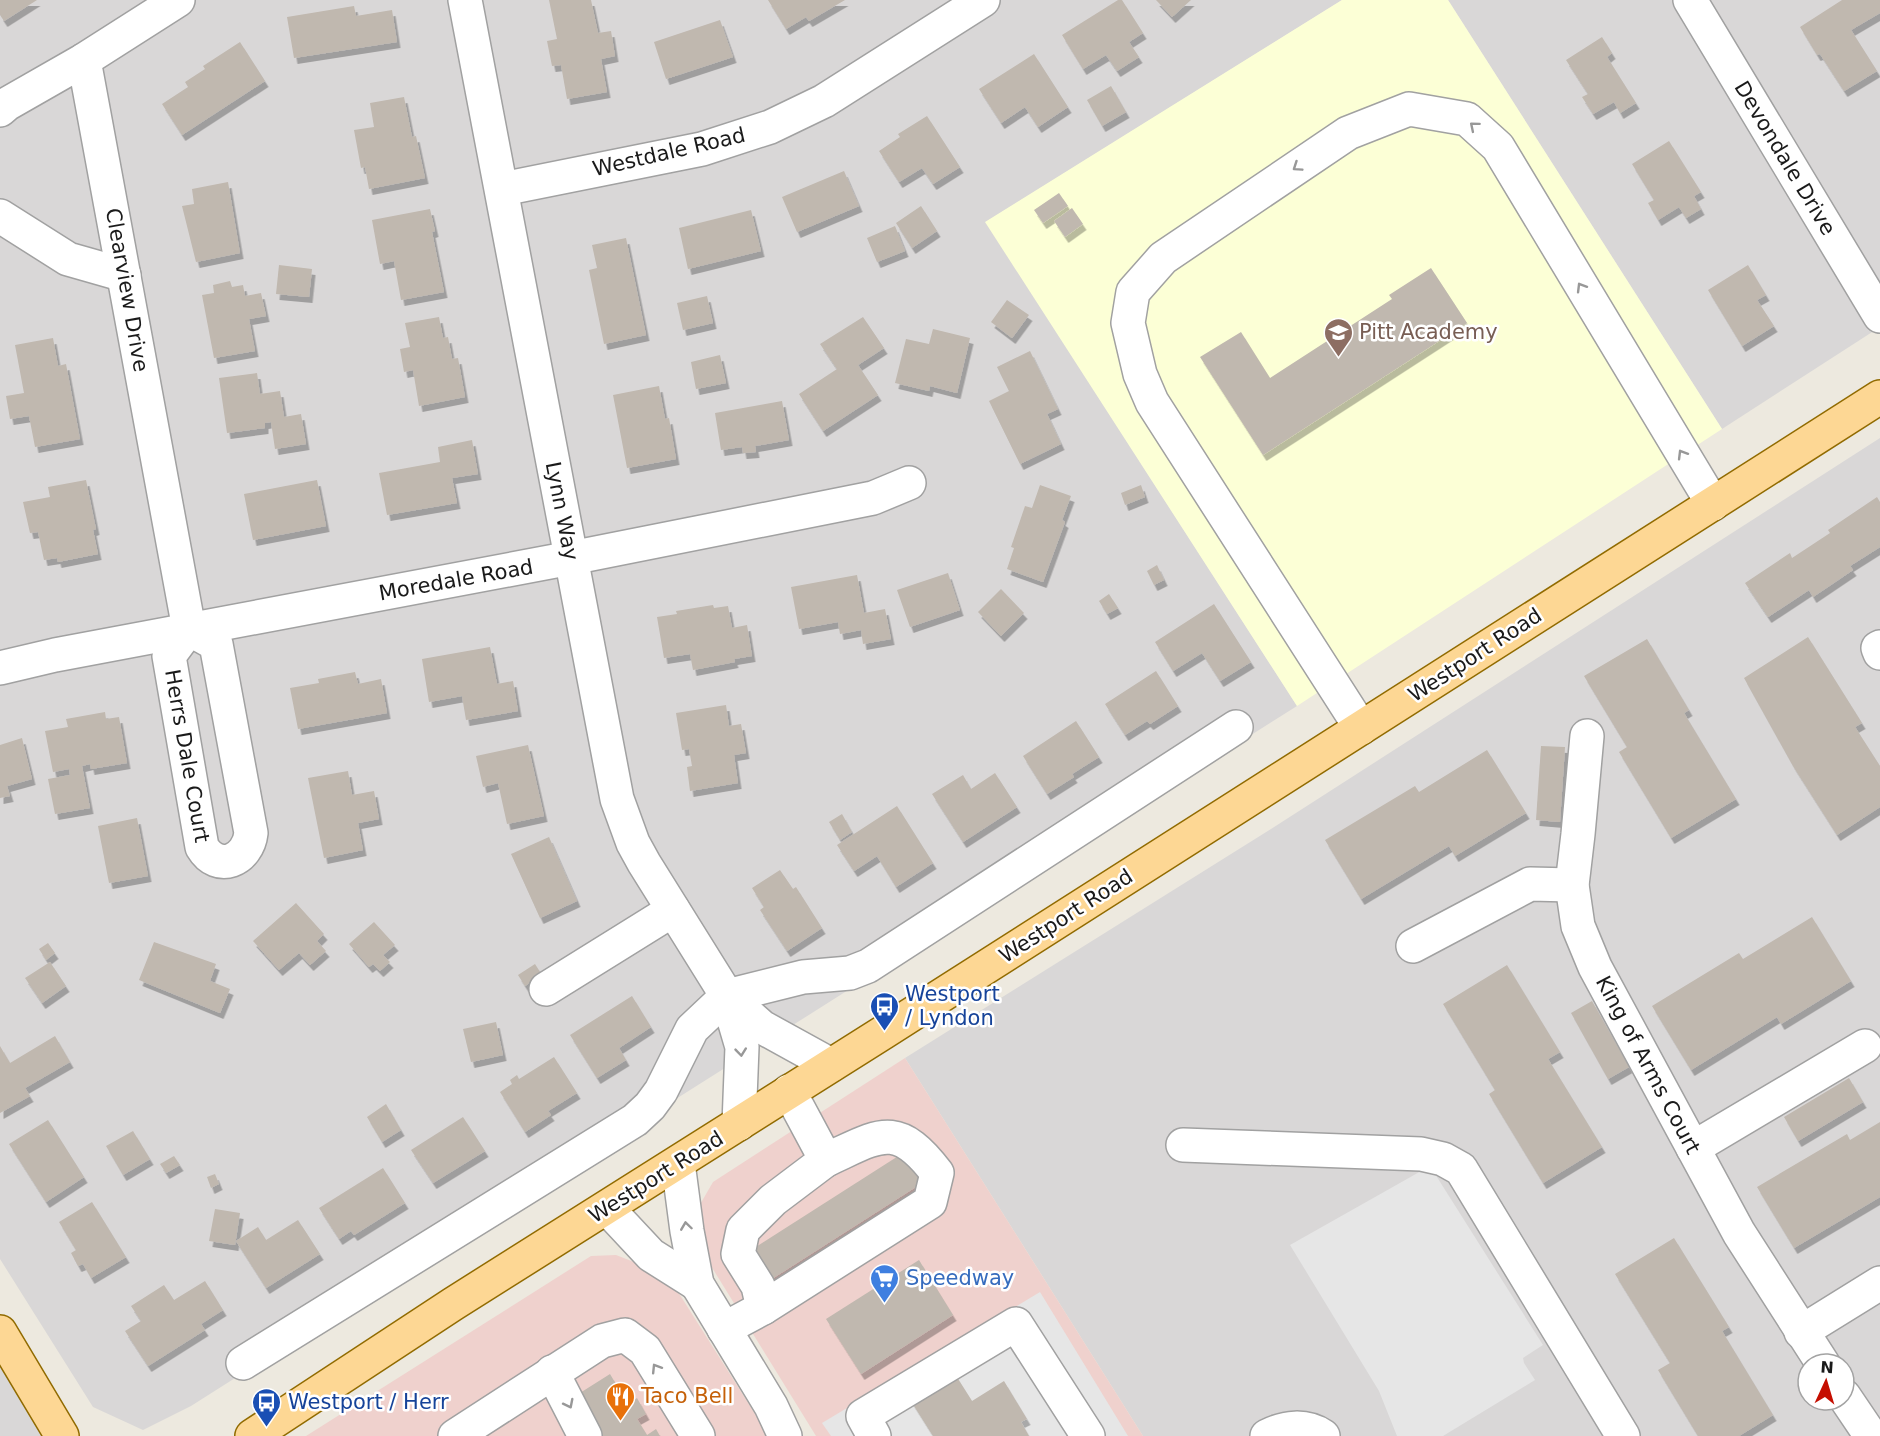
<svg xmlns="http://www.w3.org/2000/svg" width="1880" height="1436" font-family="'DejaVu Sans',sans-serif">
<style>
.residential{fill:#d9d7d7;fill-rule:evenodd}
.commercial{fill:#efd1cd}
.education{fill:#fcffd6}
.parking{fill:#e6e6e6}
.building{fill:#c0b8af;filter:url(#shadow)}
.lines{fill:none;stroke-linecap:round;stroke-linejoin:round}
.minor-casing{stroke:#a1a1a1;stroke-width:36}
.major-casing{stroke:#916b00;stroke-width:36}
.minor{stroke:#fff;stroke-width:33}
.major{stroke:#fdd794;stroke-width:33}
.oneway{stroke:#989898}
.labels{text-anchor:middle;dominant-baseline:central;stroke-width:5;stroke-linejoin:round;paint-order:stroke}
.street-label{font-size:21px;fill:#1a1a1a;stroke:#fff}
.education-label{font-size:21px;fill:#785e54;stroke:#fff;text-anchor:start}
.transit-label{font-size:21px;fill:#164399;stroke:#fff;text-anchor:start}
.shop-label{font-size:21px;fill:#366cbe;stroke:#fff;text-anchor:start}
.food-label{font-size:21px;fill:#c56008;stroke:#fff;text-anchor:start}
</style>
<defs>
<filter id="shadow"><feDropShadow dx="3.5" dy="6" stdDeviation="0" flood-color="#0004"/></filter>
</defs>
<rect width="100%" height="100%" fill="#ede9df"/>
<g class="residential">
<path d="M 0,0 L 1342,0 L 986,222 L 1297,706 L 191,1406 L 143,1430 L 93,1407 L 0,1259 Z"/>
<path d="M 1448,0 L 1880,0 L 1880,327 L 1722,429 Z"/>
<path d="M 1880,438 L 1880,1436 L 1143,1436 L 905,1058 L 1271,829 ZM 1808,1364 L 1844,1364 L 1844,1400 L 1808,1400 Z"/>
<path d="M 0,1359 L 47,1436 L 0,1436 Z"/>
</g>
<g class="commercial">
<path d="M 905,1058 L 1143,1436 L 816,1436 L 703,1253 L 698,1208 L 713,1182 Z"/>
<path d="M 616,1255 L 657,1271 L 680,1295 L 769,1436 L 306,1436 L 591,1256 Z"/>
</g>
<path class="education" d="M 1342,0 L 1448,0 L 1722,429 L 1297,706 L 985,222 Z"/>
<g class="parking">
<path d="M 1430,1166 L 1543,1345 L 1523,1358 L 1524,1363 L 1535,1380 L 1443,1436 L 1397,1436 L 1379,1391 L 1290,1245 Z"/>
<path d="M 1040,1292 L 1128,1436 L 831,1436 L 822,1423 Z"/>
</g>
<g class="building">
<path d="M 0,0 L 37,0 L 4,21 L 0,15 Z"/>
<path d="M 549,0 L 591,0 L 598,33 L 611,31 L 615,56 L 601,59 L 607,92 L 567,99 L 561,65 L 552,66 L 547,41 L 557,39 Z"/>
<path d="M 768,0 L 845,0 L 809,21 L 806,17 L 786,29 Z"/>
<path d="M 1118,0 L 1122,0 L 1143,33 L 1129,42 L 1139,57 L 1117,71 L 1106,55 L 1083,69 L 1062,35 Z"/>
<path d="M 1156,0 L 1191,0 L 1172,17 Z"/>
<path d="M 1842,0 L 1880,0 L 1880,13 L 1851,30 L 1877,71 L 1844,91 L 1820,54 L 1817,55 L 1800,27 Z"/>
<path d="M 354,6 L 356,16 L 392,10 L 397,42 L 294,58 L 287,17 Z"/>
<path d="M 720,20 L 733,57 L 666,79 L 654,42 Z"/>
<path d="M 1602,37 L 1612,53 L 1607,57 L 1636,103 L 1620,113 L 1614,102 L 1593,114 L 1582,97 L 1588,94 L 1566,60 Z"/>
<path d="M 240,42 L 265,81 L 182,135 L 162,104 L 188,87 L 185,82 L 205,69 L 203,66 Z"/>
<path d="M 1034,54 L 1068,107 L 1038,127 L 1025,107 L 1001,123 L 979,89 Z"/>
<path d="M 1111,86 L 1126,112 L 1102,126 L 1087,100 Z"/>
<path d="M 404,97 L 412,137 L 416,136 L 425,178 L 369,189 L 365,167 L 361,168 L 354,130 L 374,127 L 370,103 Z"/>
<path d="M 927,116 L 960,167 L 933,184 L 922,168 L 899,182 L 879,151 L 900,137 L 898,134 Z"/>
<path d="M 1669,141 L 1701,192 L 1694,196 L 1701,209 L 1686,218 L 1679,207 L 1658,220 L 1648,203 L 1654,200 L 1632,164 Z"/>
<path d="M 844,171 L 859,206 L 797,232 L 782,197 Z"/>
<path d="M 228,182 L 240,253 L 196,262 L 182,206 L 194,204 L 192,189 Z"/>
<path d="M 1059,193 L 1068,206 L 1043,223 L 1034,210 Z"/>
<path d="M 921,206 L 937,231 L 912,248 L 896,223 Z"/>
<path d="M 1072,208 L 1083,224 L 1065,237 L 1054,221 Z"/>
<path d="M 430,209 L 435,231 L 432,232 L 444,292 L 401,300 L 394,261 L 380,264 L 372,220 Z"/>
<path d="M 751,210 L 761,251 L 688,269 L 679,228 Z"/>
<path d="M 895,226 L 905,251 L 877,262 L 867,238 Z"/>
<path d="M 626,238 L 646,335 L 604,344 L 589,270 L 597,268 L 592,245 Z"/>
<path d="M 279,265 L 312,269 L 309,297 L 276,294 Z"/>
<path d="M 1748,265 L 1766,295 L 1757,300 L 1774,326 L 1742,346 L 1708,290 Z"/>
<path d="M 1431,268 L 1467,323 L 1263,455 L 1200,357 L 1241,332 L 1270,378 L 1392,299 L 1389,295 Z"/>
<path d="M 230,281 L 232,287 L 243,285 L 245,296 L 261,293 L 266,316 L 249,319 L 255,351 L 214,358 L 202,295 L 214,293 L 213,285 Z"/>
<path d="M 707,296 L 713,323 L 683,330 L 677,303 Z"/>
<path d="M 1007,300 L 1029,315 L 1012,338 L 991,322 Z"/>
<path d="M 439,317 L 443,338 L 448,337 L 452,359 L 458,358 L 465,397 L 419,406 L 413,370 L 404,372 L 400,349 L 410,347 L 405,323 Z"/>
<path d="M 863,317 L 884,348 L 858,365 L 878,395 L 823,431 L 799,394 L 837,369 L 820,344 Z"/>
<path d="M 933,329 L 970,338 L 957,393 L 930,386 L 929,391 L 895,383 L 906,339 L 929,344 Z"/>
<path d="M 53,338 L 58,366 L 66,364 L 80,439 L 35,447 L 29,416 L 10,419 L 6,396 L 24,393 L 15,345 Z"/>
<path d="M 1030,351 L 1058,409 L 1047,414 L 1061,444 L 1020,464 L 989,401 L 1009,391 L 997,367 Z"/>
<path d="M 720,355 L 726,383 L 696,389 L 691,362 Z"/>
<path d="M 257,373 L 260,394 L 280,391 L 284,417 L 301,414 L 306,444 L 275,449 L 271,422 L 265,423 L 265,428 L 227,433 L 219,378 Z"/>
<path d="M 659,386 L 665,419 L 669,418 L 676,459 L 627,468 L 613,395 Z"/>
<path d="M 782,401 L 789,440 L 755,446 L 756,452 L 743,453 L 742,447 L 721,450 L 715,413 Z"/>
<path d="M 472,440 L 478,474 L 452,478 L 457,503 L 387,515 L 379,473 L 440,462 L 438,447 Z"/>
<path d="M 86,480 L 96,529 L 93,530 L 98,554 L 58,562 L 57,558 L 44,560 L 38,532 L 30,533 L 23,502 L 50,497 L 48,487 Z"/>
<path d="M 317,480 L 326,526 L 253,540 L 244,494 Z"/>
<path d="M 1040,485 L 1071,496 L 1062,520 L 1065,522 L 1043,582 L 1007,569 L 1014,548 L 1011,547 L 1025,506 L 1032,508 Z"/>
<path d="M 1141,485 L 1145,497 L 1125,505 L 1121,493 Z"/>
<path d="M 1877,497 L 1880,502 L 1880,547 L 1850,566 L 1853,570 L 1813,597 L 1809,590 L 1768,617 L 1745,583 L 1790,553 L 1792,558 L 1830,533 L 1828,530 Z"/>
<path d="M 1157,565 L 1164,580 L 1154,585 L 1147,571 Z"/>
<path d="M 948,573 L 960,610 L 910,627 L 897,590 Z"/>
<path d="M 857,575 L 864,613 L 885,609 L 891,639 L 863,644 L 861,630 L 840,634 L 838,622 L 799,629 L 791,587 Z"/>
<path d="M 1001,589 L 1024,613 L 1001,636 L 978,612 Z"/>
<path d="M 1109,594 L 1118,608 L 1107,614 L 1099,601 Z"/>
<path d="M 1214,604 L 1251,662 L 1220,681 L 1202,653 L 1173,671 L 1155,642 Z"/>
<path d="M 713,605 L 714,608 L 728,606 L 732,628 L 747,625 L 752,656 L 734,659 L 735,662 L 693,670 L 690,654 L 664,658 L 657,617 L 677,614 L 676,611 Z"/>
<path d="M 1808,637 L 1862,723 L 1855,727 L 1880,766 L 1880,807 L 1837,835 L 1793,766 L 1744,678 Z"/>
<path d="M 1647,639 L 1689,710 L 1684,713 L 1736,799 L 1671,838 L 1619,752 L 1627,747 L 1584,676 Z"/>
<path d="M 490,647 L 497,684 L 513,681 L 518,711 L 466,720 L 462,696 L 429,702 L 422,659 Z"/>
<path d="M 1156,671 L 1178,706 L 1150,724 L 1147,721 L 1125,735 L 1105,704 Z"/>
<path d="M 355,672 L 358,684 L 381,679 L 387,713 L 298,729 L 290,688 L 319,683 L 318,679 Z"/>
<path d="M 726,705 L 729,726 L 741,724 L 746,753 L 734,755 L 738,783 L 690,791 L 687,767 L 692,766 L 689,749 L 682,750 L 676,713 Z"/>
<path d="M 105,712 L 106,719 L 119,717 L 127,763 L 91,769 L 90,764 L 82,766 L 90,808 L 55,814 L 48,779 L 70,775 L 69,769 L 53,772 L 45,731 L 68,727 L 66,719 Z"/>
<path d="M 1076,721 L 1099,757 L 1072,774 L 1074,777 L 1047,794 L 1023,756 Z"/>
<path d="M 22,738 L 32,779 L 7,786 L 10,796 L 0,798 L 0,745 Z"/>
<path d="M 528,745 L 544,816 L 507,824 L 498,783 L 483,787 L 476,756 Z"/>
<path d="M 1541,746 L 1565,747 L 1560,822 L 1536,820 Z"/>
<path d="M 1487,750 L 1526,813 L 1455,856 L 1449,846 L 1361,899 L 1325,840 L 1415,786 L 1419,792 Z"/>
<path d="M 348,771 L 352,795 L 374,791 L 379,819 L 358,823 L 363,850 L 324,858 L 308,778 Z"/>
<path d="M 995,773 L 1017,807 L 963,842 L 932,794 L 963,775 L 971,789 Z"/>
<path d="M 897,806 L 933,863 L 896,887 L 877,856 L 854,871 L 837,845 Z"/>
<path d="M 842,814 L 852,832 L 840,840 L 829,822 Z"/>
<path d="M 137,818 L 148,876 L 109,883 L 98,826 Z"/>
<path d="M 549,837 L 577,901 L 540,918 L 511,854 Z"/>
<path d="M 780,870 L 793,889 L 796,887 L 822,928 L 787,951 L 760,910 L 764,907 L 752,888 Z"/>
<path d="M 296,903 L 324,934 L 317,941 L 326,951 L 310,965 L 299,953 L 279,970 L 253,941 Z"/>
<path d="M 1812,917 L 1851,981 L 1781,1024 L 1777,1017 L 1691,1070 L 1652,1006 L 1739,953 L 1743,959 Z"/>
<path d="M 374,922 L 395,945 L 383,955 L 390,962 L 380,971 L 373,964 L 369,967 L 349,944 Z"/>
<path d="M 154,942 L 216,964 L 210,981 L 230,989 L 220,1013 L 139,980 Z"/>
<path d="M 48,943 L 55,953 L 46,960 L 39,949 Z"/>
<path d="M 50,962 L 66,986 L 42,1003 L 25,978 Z"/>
<path d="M 535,964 L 542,975 L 525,986 L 518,975 Z"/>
<path d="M 1507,965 L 1560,1052 L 1548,1059 L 1602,1147 L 1543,1183 L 1489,1094 L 1495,1090 L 1443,1004 Z"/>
<path d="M 632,996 L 651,1027 L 619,1048 L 626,1060 L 597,1078 L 570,1035 Z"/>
<path d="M 1592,1001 L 1629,1067 L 1608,1079 L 1571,1013 Z"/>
<path d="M 496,1022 L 503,1055 L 471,1062 L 463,1029 Z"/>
<path d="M 55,1036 L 70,1062 L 25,1088 L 30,1096 L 0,1113 L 0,1046 L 10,1063 Z"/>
<path d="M 554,1057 L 577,1093 L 548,1111 L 551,1115 L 525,1132 L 500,1092 L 512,1084 L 510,1080 L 517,1075 L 519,1079 Z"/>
<path d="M 1849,1078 L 1863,1102 L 1798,1141 L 1784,1117 Z"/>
<path d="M 386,1104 L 401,1130 L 382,1142 L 367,1117 Z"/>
<path d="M 463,1117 L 485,1151 L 433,1183 L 411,1150 Z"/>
<path d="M 48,1120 L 84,1177 L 46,1202 L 9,1144 Z"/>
<path d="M 1880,1122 L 1880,1197 L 1794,1248 L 1757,1187 L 1847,1134 L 1850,1140 Z"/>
<path d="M 133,1131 L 150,1159 L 123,1175 L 106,1146 Z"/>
<path d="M 903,1153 L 922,1183 L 767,1282 L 748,1252 Z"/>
<path d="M 174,1156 L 180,1165 L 166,1173 L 160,1164 Z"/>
<path d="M 383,1168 L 405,1203 L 354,1235 L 351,1231 L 339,1239 L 319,1208 Z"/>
<path d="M 215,1174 L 219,1184 L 211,1188 L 207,1177 Z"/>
<path d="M 92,1202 L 126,1257 L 91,1278 L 83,1264 L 78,1266 L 71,1253 L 76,1250 L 59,1222 Z"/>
<path d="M 215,1209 L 240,1213 L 235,1245 L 209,1241 Z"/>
<path d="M 298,1220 L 320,1254 L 266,1288 L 236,1241 L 258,1227 L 266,1240 Z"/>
<path d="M 1674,1238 L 1729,1327 L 1722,1331 L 1773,1415 L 1739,1436 L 1698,1436 L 1658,1370 L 1670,1363 L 1615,1274 Z"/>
<path d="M 919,1260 L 953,1315 L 861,1374 L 826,1319 Z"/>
<path d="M 205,1281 L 223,1310 L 201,1324 L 205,1330 L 148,1366 L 125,1331 L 141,1321 L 131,1306 L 164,1285 L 174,1300 Z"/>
<path d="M 953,1371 L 972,1401 L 1004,1381 L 1027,1419 L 1021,1422 L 1029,1436 L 933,1436 L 909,1398 Z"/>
<path d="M 610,1374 L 628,1404 L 637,1398 L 646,1414 L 637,1419 L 647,1435 L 656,1429 L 660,1436 L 595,1436 L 572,1398 Z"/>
</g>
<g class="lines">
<defs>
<g id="minor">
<path d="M 178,0 L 84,60 L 189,629"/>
<path d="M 465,0 L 617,799 L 633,843 L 644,863 L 727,996 L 762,1027 L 831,1065"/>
<path d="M 1690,0 L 1880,316"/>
<path d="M 0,110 L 7,104 L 84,60"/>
<path d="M 502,189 L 702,149 L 770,127 L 824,101 L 983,0"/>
<path d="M 0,216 L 68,259 L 124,275"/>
<path d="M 189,629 L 216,644 L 251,833 C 248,860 218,874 202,847 L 169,656 Z"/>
<path d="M 1880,647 L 1878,648 L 1880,653"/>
<path d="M 0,668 L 55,655 L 571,558 L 873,498 L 909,483"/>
<path d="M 1361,728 L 1152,402 L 1140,374 L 1128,323 L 1133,292 L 1163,258 L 1348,133 L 1409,109 L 1467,119 L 1498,147 L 1713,504"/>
<path d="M 1587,736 L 1578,834 L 1572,885 L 1578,926 L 1595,967 L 1739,1233 L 1823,1364"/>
<path d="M 1413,946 L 1530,884 L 1572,885"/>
<path d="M 546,989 L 673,910"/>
<path d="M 727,996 L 742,1047 L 739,1124"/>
<path d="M 1183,1145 L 1421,1154 L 1443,1159 L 1461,1169 L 1623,1436"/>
<path d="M 1693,1148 L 1865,1046"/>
<path d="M 678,1163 L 687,1231 L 697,1284 L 771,1406 L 785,1436"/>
<path d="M 607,1208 L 651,1255 L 697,1284"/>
<path d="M 763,1308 L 930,1202 L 937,1173 C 896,1119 879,1136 826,1160"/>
<path d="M 724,1329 L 763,1308 L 758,1286 L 738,1254 L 743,1230 L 773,1200 L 826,1160 L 789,1091"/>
<path d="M 1801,1332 L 1880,1283"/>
<path d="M 243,1363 L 635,1120 L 650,1106 L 661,1091 L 692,1029 L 727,996 L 803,977 L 850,973 L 868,966 L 1236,727"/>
<path d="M 552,1372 L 585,1436"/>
<path d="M 1844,1396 L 1871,1436"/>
<path d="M 455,1436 L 602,1341 L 625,1335 L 645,1350 L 698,1436"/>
<path d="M 874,1436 L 863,1416 L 1016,1324 L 1088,1436"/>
<path d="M 1267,1436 C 1285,1427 1305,1424 1323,1436"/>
</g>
<g id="major">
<path d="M 0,1332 L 62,1436"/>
<path d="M 252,1436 L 453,1304 L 884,1032 L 1880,397"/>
</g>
</defs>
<use href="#minor" class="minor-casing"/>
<use href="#major" class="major-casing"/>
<use href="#minor" class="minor"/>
<use href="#major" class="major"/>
</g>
<defs><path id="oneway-chevron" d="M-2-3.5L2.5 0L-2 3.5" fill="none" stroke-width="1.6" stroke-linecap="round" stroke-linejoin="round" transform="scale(1.5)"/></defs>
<g class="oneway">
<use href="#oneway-chevron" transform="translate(1474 126) rotate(-140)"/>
<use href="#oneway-chevron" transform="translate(1297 167) rotate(146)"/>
<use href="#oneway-chevron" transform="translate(1581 287) rotate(-121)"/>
<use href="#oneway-chevron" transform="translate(1682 454) rotate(-121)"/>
<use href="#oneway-chevron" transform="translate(741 1052) rotate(84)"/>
<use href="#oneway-chevron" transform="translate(686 1226) rotate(-98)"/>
<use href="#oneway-chevron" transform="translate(656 1368) rotate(-122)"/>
<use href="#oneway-chevron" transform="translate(569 1404) rotate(63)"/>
</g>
<defs>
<symbol id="school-pin" viewBox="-11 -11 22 30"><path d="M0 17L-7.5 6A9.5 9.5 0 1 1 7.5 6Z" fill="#8d6e63" stroke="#fff"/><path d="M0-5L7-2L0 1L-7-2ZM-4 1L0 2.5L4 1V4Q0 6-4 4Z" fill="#fff"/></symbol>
<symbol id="bus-pin" viewBox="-11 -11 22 30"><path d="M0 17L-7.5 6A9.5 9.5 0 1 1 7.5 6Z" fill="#1a4fb4" stroke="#fff"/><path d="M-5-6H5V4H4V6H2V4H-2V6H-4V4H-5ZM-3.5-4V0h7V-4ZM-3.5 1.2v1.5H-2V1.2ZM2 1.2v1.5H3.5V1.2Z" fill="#fff"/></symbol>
<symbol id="supermarket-pin" viewBox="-11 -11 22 30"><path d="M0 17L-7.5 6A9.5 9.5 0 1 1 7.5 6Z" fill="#3f7fe0" stroke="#fff"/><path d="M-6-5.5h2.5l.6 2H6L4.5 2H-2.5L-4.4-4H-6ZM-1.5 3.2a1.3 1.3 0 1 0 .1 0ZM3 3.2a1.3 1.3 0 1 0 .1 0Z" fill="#fff"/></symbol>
<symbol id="restaurant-pin" viewBox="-11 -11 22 30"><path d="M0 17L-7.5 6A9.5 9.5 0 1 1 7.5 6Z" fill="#e8710a" stroke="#fff"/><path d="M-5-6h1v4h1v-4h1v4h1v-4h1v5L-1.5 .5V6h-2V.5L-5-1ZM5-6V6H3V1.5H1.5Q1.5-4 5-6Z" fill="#fff"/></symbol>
</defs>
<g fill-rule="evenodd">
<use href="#school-pin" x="1322" y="316" width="33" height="45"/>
<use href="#bus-pin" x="868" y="990" width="33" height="45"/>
<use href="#supermarket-pin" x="868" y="1262" width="33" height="45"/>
<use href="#restaurant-pin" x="604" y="1380" width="33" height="45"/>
<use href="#bus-pin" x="250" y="1386" width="33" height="45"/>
</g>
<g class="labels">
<g class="street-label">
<text transform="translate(669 152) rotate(-13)">Westdale Road</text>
<text transform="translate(1785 158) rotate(59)">Devondale Drive</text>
<text transform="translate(127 290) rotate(80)">Clearview Drive</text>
<text transform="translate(562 511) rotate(79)">Lynn Way</text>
<text transform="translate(456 580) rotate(-10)">Moredale Road</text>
<text transform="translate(1475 655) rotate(-33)">Westport Road</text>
<text transform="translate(187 756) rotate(80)">Herrs Dale Court</text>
<text transform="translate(1066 916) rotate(-33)">Westport Road</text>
<text transform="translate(1648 1065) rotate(62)">King of Arms Court</text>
<text transform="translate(656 1177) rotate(-32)">Westport Road</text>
</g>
<g class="education-label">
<text x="1359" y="332">Pitt Academy</text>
</g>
<g class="transit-label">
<text x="905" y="994">Westport<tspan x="905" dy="24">/ Lyndon</tspan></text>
<text x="288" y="1402">Westport / Herr</text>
</g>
<g class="shop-label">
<text x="906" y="1278">Speedway</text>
</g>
<g class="food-label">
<text x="641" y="1396">Taco Bell</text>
</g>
</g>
<g transform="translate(1826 1382) rotate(4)"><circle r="28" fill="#ffffff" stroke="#a3a3a3" stroke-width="1.5"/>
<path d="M0-4.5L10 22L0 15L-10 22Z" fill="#c50e00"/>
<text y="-9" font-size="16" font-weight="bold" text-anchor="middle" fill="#1a1a1a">N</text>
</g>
</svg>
